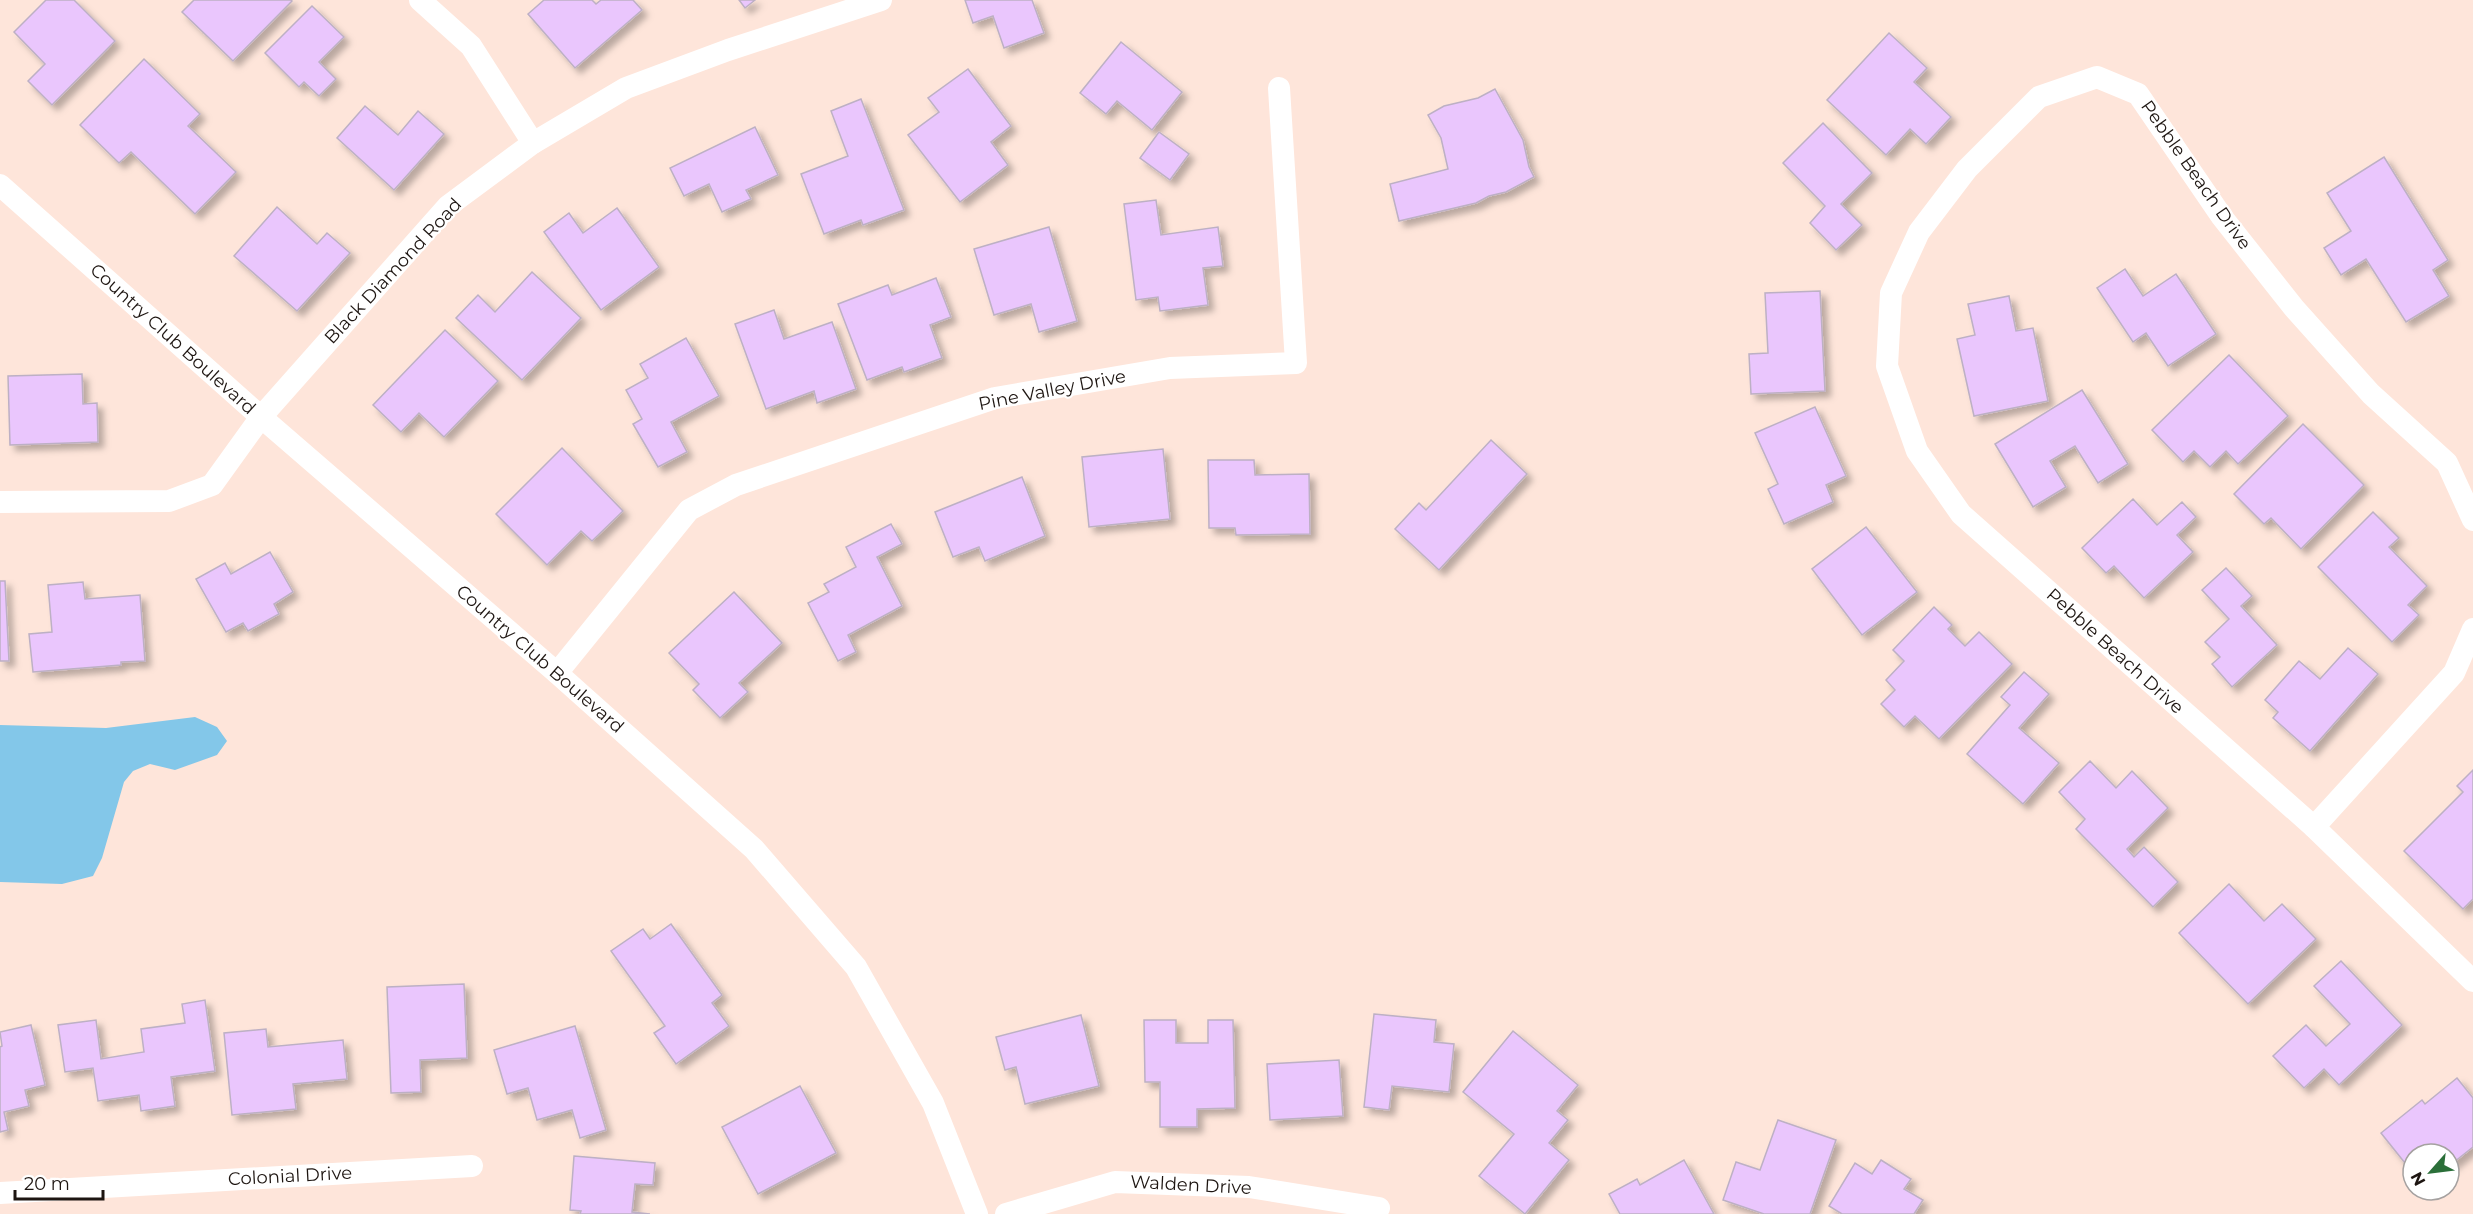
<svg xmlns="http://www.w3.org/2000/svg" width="2473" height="1214" font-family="Montserrat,sans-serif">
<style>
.water{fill:#83c7e9}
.building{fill:#eac6fd;stroke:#bdb0c4;stroke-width:1.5;filter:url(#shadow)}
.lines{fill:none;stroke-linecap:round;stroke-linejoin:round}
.street{stroke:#fff;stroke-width:22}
.labels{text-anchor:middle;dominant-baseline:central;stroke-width:4.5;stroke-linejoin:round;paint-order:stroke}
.street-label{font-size:18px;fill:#1d1511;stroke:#fff}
</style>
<defs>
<filter id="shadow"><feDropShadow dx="5.5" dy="5.5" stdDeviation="3" flood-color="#0004"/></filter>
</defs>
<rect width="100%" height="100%" fill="#fee5da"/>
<path class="water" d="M 195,717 L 217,727 L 227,741 L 217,755 L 175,770 L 150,764 L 133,771 L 124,782 L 102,858 L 93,876 L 62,884 L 0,882 L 0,725 L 106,728 Z"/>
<g class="building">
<path d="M 46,0 L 74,0 L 115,41 L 52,105 L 28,81 L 45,64 L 14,32 Z"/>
<path d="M 194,0 L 291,0 L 292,1 L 233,61 L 182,12 Z"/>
<path d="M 544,0 L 592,0 L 596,4 L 601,0 L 633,0 L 642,10 L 575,68 L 528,14 Z"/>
<path d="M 739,0 L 755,0 L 745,8 Z"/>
<path d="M 965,0 L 1032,0 L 1044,33 L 1004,48 L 993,16 L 973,23 Z"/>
<path d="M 312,6 L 344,37 L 319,62 L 336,79 L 319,96 L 304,82 L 299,87 L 265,53 Z"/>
<path d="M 1889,33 L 1927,68 L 1914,82 L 1951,117 L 1926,144 L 1910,129 L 1886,155 L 1827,100 Z"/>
<path d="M 1121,42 L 1182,92 L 1152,130 L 1117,101 L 1106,114 L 1080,93 Z"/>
<path d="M 144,59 L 200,114 L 188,126 L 236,172 L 195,214 L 131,152 L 119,163 L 80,125 Z"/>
<path d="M 968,69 L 1011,126 L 991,142 L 1008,165 L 960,202 L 908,135 L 939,112 L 928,98 Z"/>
<path d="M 1495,89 L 1523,140 L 1529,167 L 1534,177 L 1506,192 L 1489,196 L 1476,203 L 1399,221 L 1390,184 L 1448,169 L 1441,138 L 1428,115 L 1444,106 L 1478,98 Z"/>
<path d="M 861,99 L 904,210 L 863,225 L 861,220 L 824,234 L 801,174 L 848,156 L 831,111 Z"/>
<path d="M 365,106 L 398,135 L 418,111 L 444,134 L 394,190 L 337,138 Z"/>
<path d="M 1823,123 L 1872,173 L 1841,204 L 1862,225 L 1836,250 L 1810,223 L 1825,206 L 1783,163 Z"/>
<path d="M 755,127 L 778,175 L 746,190 L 751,199 L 722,212 L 709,184 L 684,196 L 670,168 Z"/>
<path d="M 1159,132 L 1189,154 L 1170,180 L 1140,158 Z"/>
<path d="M 2384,157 L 2448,260 L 2433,270 L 2449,296 L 2406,322 L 2366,259 L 2341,275 L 2324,248 L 2351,231 L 2327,193 Z"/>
<path d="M 1156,200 L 1161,235 L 1218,227 L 1223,266 L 1203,268 L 1208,305 L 1160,311 L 1158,297 L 1136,300 L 1124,204 Z"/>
<path d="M 277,207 L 317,244 L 327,233 L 350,253 L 297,311 L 234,256 Z"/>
<path d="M 617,208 L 659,267 L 601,310 L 544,232 L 569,213 L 583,233 Z"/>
<path d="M 1049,227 L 1077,321 L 1039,332 L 1031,304 L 994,315 L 974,249 Z"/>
<path d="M 2125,269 L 2143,296 L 2176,274 L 2216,334 L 2168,366 L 2146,333 L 2133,342 L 2097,288 Z"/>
<path d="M 532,272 L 581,318 L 522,380 L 456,318 L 478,295 L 495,312 Z"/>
<path d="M 936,278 L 951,317 L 930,325 L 942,358 L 904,372 L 902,367 L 867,380 L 838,304 L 888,285 L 892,295 Z"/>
<path d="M 1820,291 L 1825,391 L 1751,394 L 1749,354 L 1768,353 L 1765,293 Z"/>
<path d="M 2009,296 L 2016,331 L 2033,328 L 2048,401 L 1974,416 L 1957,339 L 1975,335 L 1968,304 Z"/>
<path d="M 774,310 L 784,339 L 832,322 L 856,389 L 817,403 L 814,391 L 766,409 L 735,324 Z"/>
<path d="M 445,330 L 498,381 L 444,437 L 419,413 L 401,432 L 373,405 Z"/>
<path d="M 686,338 L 719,396 L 671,422 L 687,452 L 658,467 L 633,424 L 642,419 L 626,390 L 648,378 L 640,364 Z"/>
<path d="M 2229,355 L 2288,416 L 2238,464 L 2226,451 L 2210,467 L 2194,451 L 2183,462 L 2152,430 Z"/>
<path d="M 82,374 L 83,404 L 97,403 L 98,442 L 10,445 L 8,376 Z"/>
<path d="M 2082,390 L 2128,464 L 2098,483 L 2075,446 L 2050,461 L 2066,487 L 2033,507 L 1995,444 Z"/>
<path d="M 1815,407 L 1846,476 L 1826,485 L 1833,502 L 1784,524 L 1768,489 L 1778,484 L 1755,433 Z"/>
<path d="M 2303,424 L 2364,485 L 2301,549 L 2271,518 L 2264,524 L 2234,494 Z"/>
<path d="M 1491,440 L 1527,474 L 1439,570 L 1395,529 L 1419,503 L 1426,510 Z"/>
<path d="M 562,448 L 623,511 L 592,541 L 581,531 L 547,565 L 496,514 Z"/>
<path d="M 1163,449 L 1170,519 L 1089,527 L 1082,457 Z"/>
<path d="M 1208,460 L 1254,460 L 1255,475 L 1309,474 L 1310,534 L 1236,535 L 1235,528 L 1209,528 Z"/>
<path d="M 1022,477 L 1045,536 L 985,561 L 979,547 L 953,557 L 935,512 Z"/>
<path d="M 2133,499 L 2157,525 L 2182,502 L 2196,517 L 2177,535 L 2193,552 L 2144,598 L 2114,566 L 2106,573 L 2082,548 Z"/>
<path d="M 2373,512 L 2399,538 L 2389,547 L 2427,586 L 2408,605 L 2419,615 L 2392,642 L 2318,567 Z"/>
<path d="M 891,524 L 902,544 L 877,557 L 902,606 L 848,635 L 856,652 L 838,661 L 808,603 L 829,592 L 824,584 L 856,567 L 846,547 Z"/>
<path d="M 1866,527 L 1917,592 L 1862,635 L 1812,569 Z"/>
<path d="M 270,552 L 293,592 L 274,604 L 279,614 L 248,631 L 243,623 L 226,632 L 196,579 L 225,563 L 231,574 Z"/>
<path d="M 2226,568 L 2252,596 L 2241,606 L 2277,645 L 2232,687 L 2212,664 L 2220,657 L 2205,642 L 2229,619 L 2202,590 Z"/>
<path d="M 0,581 L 5,581 L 9,661 L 0,661 Z"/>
<path d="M 83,582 L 85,599 L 140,595 L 145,661 L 121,662 L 121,665 L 33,672 L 29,634 L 52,632 L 48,585 Z"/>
<path d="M 734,592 L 782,643 L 739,683 L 748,692 L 720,718 L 693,690 L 699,684 L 669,653 Z"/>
<path d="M 1934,607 L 1952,625 L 1948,629 L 1965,646 L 1979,632 L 2012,664 L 1939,739 L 1915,716 L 1904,727 L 1881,704 L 1895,690 L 1886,680 L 1904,661 L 1893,650 Z"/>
<path d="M 2348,648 L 2378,674 L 2310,751 L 2273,718 L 2278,712 L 2265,700 L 2299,661 L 2320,679 Z"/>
<path d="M 2024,672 L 2049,694 L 2019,728 L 2059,763 L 2023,804 L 1967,754 L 2010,705 L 2001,697 Z"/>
<path d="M 2090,761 L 2116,788 L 2132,771 L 2168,808 L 2127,849 L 2134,857 L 2144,847 L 2178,882 L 2153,907 L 2076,829 L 2085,819 L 2059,792 Z"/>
<path d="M 2473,770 L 2473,899 L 2463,909 L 2404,851 L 2463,792 L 2457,786 Z"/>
<path d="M 2229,884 L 2264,921 L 2282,904 L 2316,939 L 2248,1004 L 2179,933 Z"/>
<path d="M 671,924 L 722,995 L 712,1003 L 729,1026 L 676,1064 L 654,1033 L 665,1026 L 611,951 L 643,929 L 650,939 Z"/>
<path d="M 2341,961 L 2402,1025 L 2339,1085 L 2324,1069 L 2304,1088 L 2273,1056 L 2306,1025 L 2326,1046 L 2350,1024 L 2314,986 Z"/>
<path d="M 464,984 L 467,1058 L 420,1060 L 421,1092 L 391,1093 L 387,987 Z"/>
<path d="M 205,1000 L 215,1071 L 171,1077 L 175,1106 L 141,1111 L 139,1095 L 98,1101 L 93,1068 L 65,1072 L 58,1025 L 96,1020 L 101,1059 L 144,1052 L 141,1029 L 185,1023 L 182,1004 Z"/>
<path d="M 1374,1014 L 1436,1020 L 1434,1042 L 1454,1044 L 1449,1092 L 1392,1086 L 1389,1110 L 1364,1107 Z"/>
<path d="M 1081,1015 L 1099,1086 L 1025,1104 L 1016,1067 L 1005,1070 L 996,1037 Z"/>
<path d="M 1144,1020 L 1176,1020 L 1176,1043 L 1208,1043 L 1208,1020 L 1233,1020 L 1235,1108 L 1197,1109 L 1197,1127 L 1160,1127 L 1160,1082 L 1145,1082 Z"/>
<path d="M 31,1025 L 45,1085 L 25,1090 L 29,1106 L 4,1112 L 8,1130 L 0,1132 L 0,1047 L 2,1046 L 0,1032 Z"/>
<path d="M 575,1026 L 606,1130 L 580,1138 L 572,1110 L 537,1120 L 528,1088 L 507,1094 L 494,1050 Z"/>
<path d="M 266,1029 L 268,1047 L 343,1040 L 347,1079 L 293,1084 L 296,1109 L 232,1115 L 224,1033 Z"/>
<path d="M 1513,1031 L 1578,1085 L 1557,1111 L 1568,1120 L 1549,1143 L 1569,1160 L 1525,1214 L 1479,1176 L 1514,1134 L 1463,1092 Z"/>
<path d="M 1339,1060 L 1343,1116 L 1270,1120 L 1267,1064 Z"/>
<path d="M 2457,1078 L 2473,1098 L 2473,1147 L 2449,1166 L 2449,1154 L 2413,1154 L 2413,1173 L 2381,1133 L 2422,1100 L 2425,1104 Z"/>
<path d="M 800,1086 L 836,1153 L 758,1194 L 722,1127 Z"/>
<path d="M 1778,1120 L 1836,1140 L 1810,1214 L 1764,1214 L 1723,1200 L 1736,1162 L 1760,1170 Z"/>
<path d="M 574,1156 L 655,1163 L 653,1185 L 635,1184 L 632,1212 L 650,1214 L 580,1214 L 581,1211 L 570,1210 Z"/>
<path d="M 1684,1160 L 1714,1214 L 1620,1214 L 1609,1194 L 1637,1179 L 1640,1185 Z"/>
<path d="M 1881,1160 L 1911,1179 L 1904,1189 L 1923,1200 L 1914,1214 L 1842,1214 L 1829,1206 L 1855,1163 L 1872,1174 Z"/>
</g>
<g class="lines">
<g class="street">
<path d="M 420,0 L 471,46 L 533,143"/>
<path d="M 0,185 L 261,417 L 557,673 L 754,849 L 856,967 L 933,1103 L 977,1214"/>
<path d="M 0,502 L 169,501 L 212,485 L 261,417 L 448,206 L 533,143 L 626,88 L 728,50 L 881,0"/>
<path d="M 2473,520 L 2447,463 L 2371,394 L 2294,308 L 2222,217 L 2138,94 L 2097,77 L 2039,97 L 1967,169 L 1919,232 L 1891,293 L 1887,366 L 1917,451 L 1961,514 L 2314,827 L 2454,673 L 2473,629"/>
<path d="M 557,673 L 689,510 L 736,485 L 995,398 L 1170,368 L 1296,363 L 1279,88"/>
<path d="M 2314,827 L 2473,981"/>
<path d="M 0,1193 L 472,1166"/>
<path d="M 1006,1214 L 1115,1182 L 1249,1187 L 1379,1208"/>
</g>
</g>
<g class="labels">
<g class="street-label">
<text transform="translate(2196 175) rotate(55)">Pebble Beach Drive</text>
<text transform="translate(393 271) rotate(-47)">Black Diamond Road</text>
<text transform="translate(173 339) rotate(42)">Country Club Boulevard</text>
<text transform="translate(1052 390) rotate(-11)">Pine Valley Drive</text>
<text transform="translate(2115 651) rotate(42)">Pebble Beach Drive</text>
<text transform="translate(540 659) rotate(41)">Country Club Boulevard</text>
<text transform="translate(290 1176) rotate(-3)">Colonial Drive</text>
<text transform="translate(1191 1185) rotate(3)">Walden Drive</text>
</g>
</g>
<g transform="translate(2431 1172) rotate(242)"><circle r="28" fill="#ffffff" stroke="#a5a1a0" stroke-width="1.5"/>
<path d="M0-4.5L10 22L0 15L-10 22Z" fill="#2b6f39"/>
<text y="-9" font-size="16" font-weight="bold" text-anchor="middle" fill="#1d1511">N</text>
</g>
<path d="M15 1190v9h88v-9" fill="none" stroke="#1d1511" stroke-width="3"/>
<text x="24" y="1190" font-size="18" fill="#1d1511" stroke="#ffffff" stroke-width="4.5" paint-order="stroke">20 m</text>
</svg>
